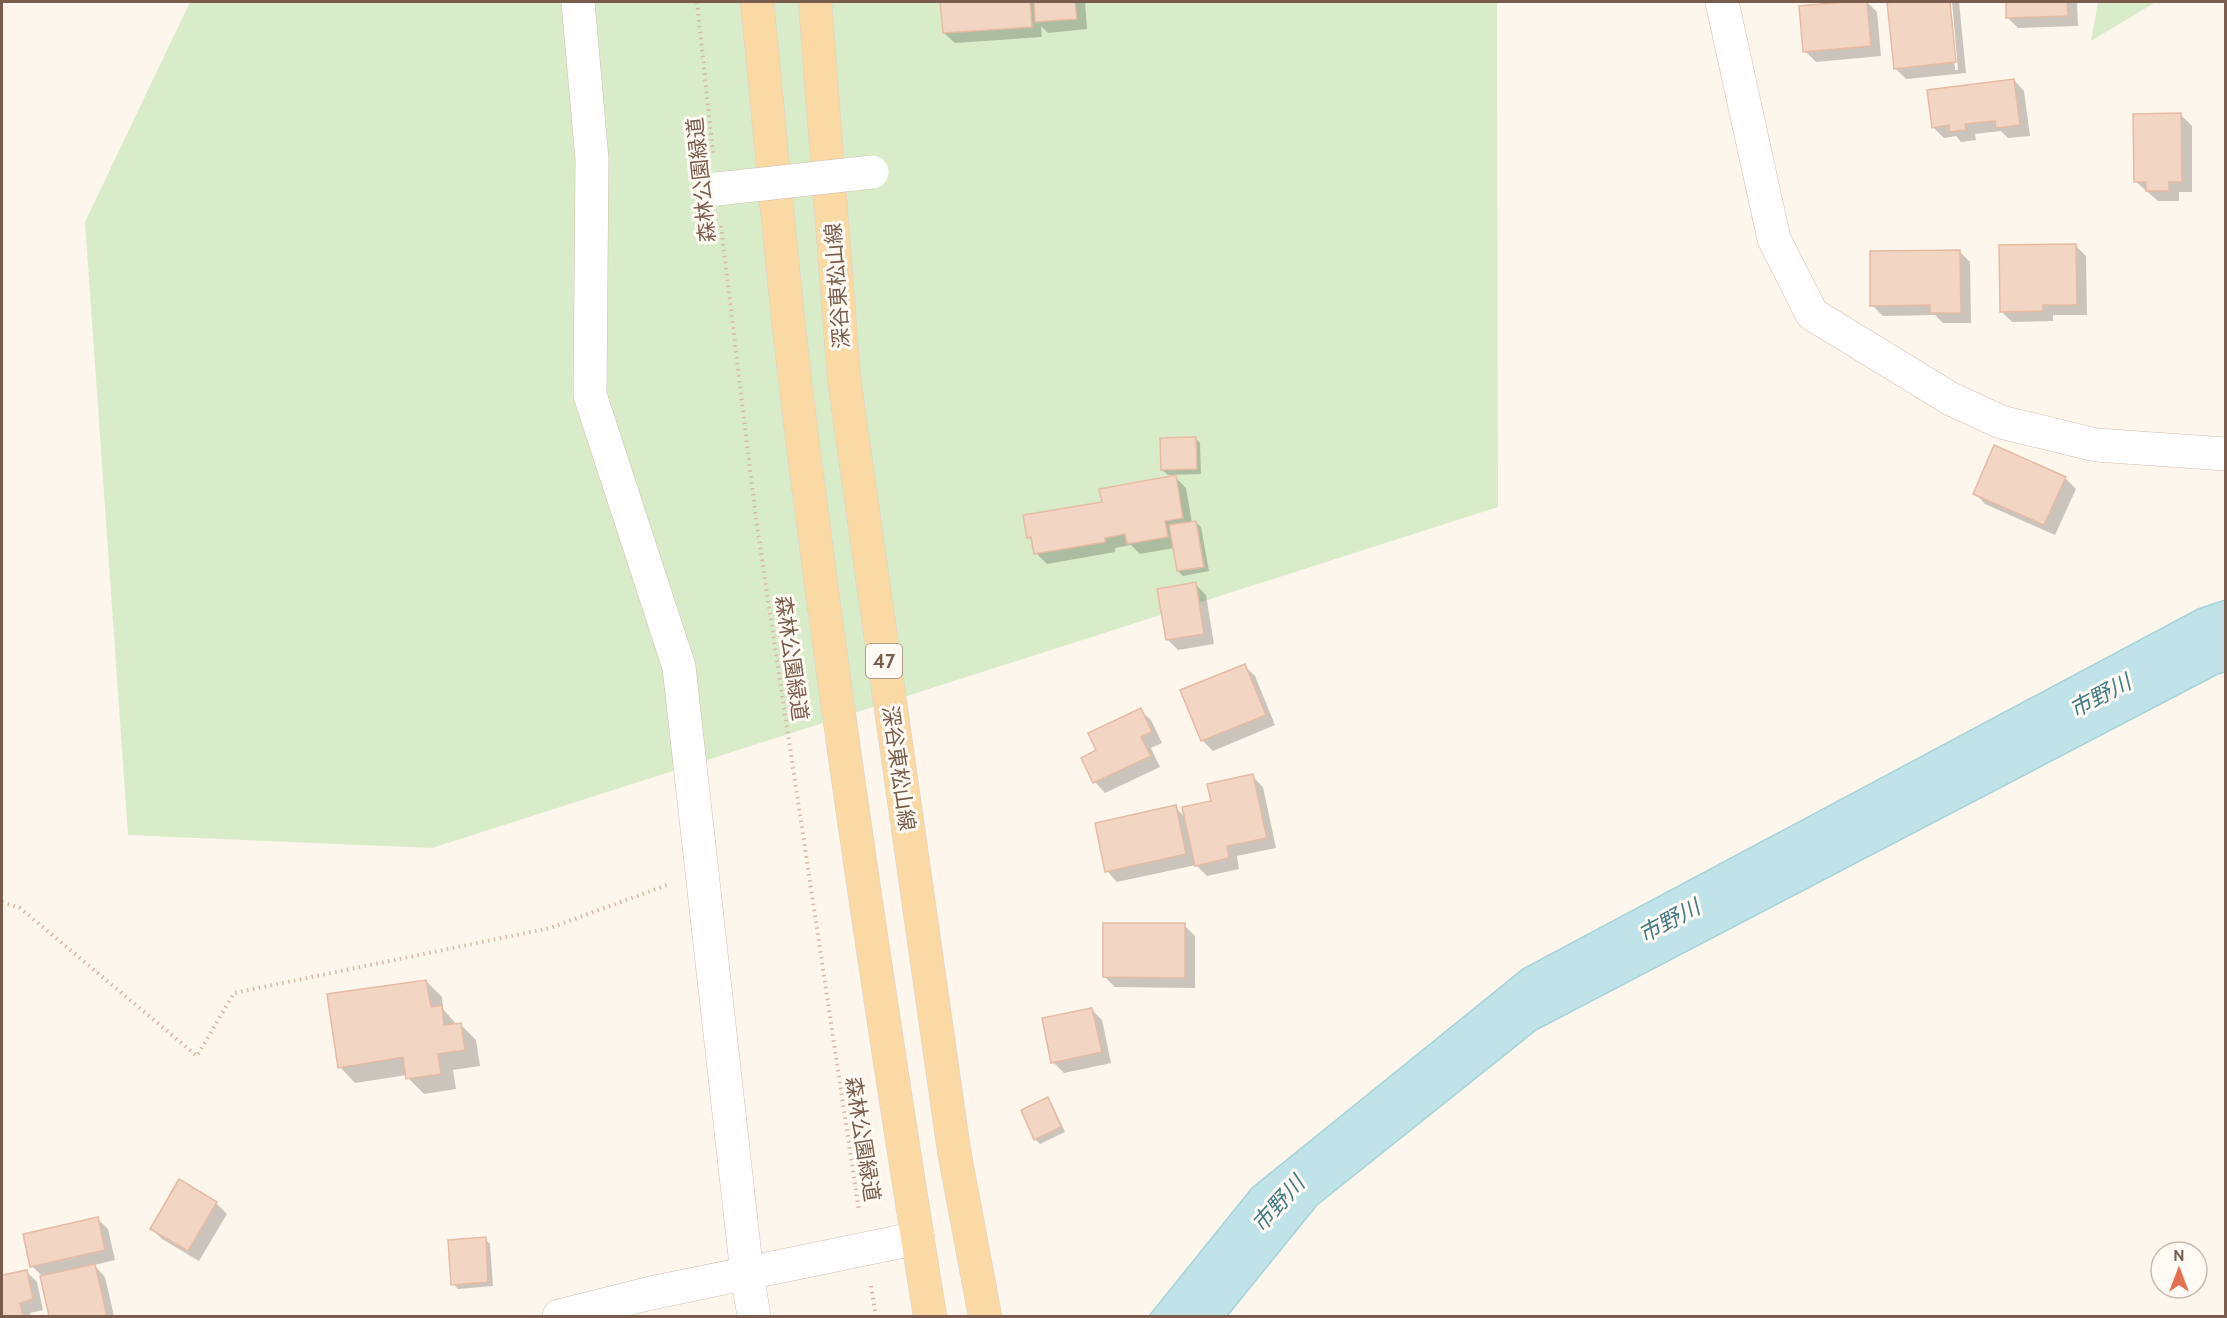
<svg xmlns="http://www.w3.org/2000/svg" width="2227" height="1318" font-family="Cabin,'Noto Sans JP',sans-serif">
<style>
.green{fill:#d8ecc9}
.water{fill:#bfe3e8;stroke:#a5d3da;stroke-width:1.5}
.shadow{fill:#0003}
.building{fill:#f3d5c3;stroke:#e6bba3;stroke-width:1.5}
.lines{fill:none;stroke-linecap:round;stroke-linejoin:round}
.minor-casing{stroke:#d1beb0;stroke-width:34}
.major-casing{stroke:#dad1cd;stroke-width:34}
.path{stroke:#d9b8a5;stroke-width:4;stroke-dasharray:1.5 4.5;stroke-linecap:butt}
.minor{stroke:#fff;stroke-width:33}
.major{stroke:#fbd9a5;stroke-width:33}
.minor-bridge-casing{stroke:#d1beb0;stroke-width:34;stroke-linecap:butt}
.minor-bridge{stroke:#fff;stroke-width:33}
.labels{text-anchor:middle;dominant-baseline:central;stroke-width:6;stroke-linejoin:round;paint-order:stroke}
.shield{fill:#fffaf3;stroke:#a28b7f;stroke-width:1.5}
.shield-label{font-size:20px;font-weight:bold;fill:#7a5c4d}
.street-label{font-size:21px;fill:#7a5c4d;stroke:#fffaf3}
.water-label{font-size:22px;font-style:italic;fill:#437c86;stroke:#fffaf3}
</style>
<rect width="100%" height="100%" fill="#fdf6ec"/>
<g class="green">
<path d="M 190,2 L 1497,2 L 1498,507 L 432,848 L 128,835 L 85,222 Z"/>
<path d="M 2098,2 L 2156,2 L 2091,41 Z"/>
</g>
<path class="water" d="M 2225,600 L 2225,672 L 2218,674 L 1536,1030 L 1317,1205 L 1227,1316 L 1149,1316 L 1252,1188 L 1523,969 L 2198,609 Z"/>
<g class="shadow">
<path d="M 942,2 L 1085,2 L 1087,29 L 1048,33 L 1041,26 L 1042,37 L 955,43 L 944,33 Z"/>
<path d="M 1867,2 L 1877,12 L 1881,56 L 1816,62 L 1805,51 L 1801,7 Z"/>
<path d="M 1889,2 L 1949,2 L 1955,70 L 1958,70 L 1952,2 L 1959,2 L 1966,73 L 1906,79 L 1895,68 Z"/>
<path d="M 2007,2 L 2077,2 L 2078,26 L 2018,28 L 2007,17 Z"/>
<path d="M 2014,80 L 2024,91 L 2030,136 L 2008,138 L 2001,131 L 1975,134 L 1976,140 L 1961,142 L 1956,136 L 1944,138 L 1933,127 Z"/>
<path d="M 2181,115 L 2192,126 L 2192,192 L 2179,192 L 2179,201 L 2158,201 L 2135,181 Z"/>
<path d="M 2076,246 L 2086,256 L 2087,315 L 2053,315 L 2053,321 L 2012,322 L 2001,311 Z"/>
<path d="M 1960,252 L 1970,262 L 1971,323 L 1943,323 L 1935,315 L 1883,316 L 1872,305 Z"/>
<path d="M 1195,438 L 1200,443 L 1201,474 L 1168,475 L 1162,470 Z"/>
<path d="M 1175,477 L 1186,488 L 1192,523 L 1196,522 L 1201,527 L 1209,571 L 1183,576 L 1178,571 L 1174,548 L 1140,554 L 1131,545 L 1115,548 L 1115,552 L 1047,564 L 1036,553 L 1034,542 L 1029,537 L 1103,503 Z"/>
<path d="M 2065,478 L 2076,489 L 2055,535 L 1985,504 L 1975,493 Z"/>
<path d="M 1195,584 L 1206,595 L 1214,644 L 1178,650 L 1167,639 Z"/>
<path d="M 1244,665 L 1255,676 L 1275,725 L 1213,751 L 1202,740 Z"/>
<path d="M 1140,710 L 1151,720 L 1162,743 L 1151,748 L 1160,767 L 1105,793 L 1095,782 L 1098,751 Z"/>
<path d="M 1252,776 L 1263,787 L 1276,848 L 1237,856 L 1239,869 L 1207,876 L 1196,865 L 1117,882 L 1107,871 L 1175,807 L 1186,818 Z"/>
<path d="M 1184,925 L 1195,936 L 1195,988 L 1115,987 L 1104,976 Z"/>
<path d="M 426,981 L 442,997 L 443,1009 L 457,1025 L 460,1024 L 476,1040 L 480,1066 L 453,1070 L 456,1089 L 424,1094 L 408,1078 L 407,1075 L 355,1083 L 340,1067 Z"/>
<path d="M 1092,1010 L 1102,1020 L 1111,1063 L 1064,1073 L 1053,1062 Z"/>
<path d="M 1047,1099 L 1052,1104 L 1065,1132 L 1040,1144 L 1035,1139 Z"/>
<path d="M 216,1203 L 227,1214 L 199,1261 L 162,1239 L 152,1229 Z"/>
<path d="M 97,1218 L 108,1229 L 115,1260 L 94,1265 L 105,1277 L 114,1316 L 51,1316 L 42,1276 L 32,1266 Z"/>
<path d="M 485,1239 L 490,1244 L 493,1286 L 458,1289 L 453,1284 Z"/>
<path d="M 26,1271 L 37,1282 L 43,1310 L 30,1313 L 31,1316 L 2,1316 L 2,1277 Z"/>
</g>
<g class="building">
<path d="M 940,2 L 1030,2 L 1032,27 L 943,33 Z"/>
<path d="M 1034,2 L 1075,2 L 1077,19 L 1035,22 Z"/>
<path d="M 1844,2 L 1867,2 L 1871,46 L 1803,52 L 1799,6 Z"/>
<path d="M 1887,2 L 1950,2 L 1956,62 L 1894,69 Z"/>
<path d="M 2006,2 L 2067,2 L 2068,16 L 2006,18 Z"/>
<path d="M 2014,79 L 2020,125 L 1996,128 L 1995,121 L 1965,124 L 1966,130 L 1949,132 L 1949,125 L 1932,128 L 1927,90 Z"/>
<path d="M 2181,113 L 2182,182 L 2169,182 L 2169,191 L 2146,191 L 2146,182 L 2134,182 L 2133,114 Z"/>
<path d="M 2076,244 L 2077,305 L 2043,305 L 2043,311 L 2000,312 L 1999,245 Z"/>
<path d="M 1960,250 L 1961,313 L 1930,313 L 1930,305 L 1870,306 L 1870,251 Z"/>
<path d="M 1196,437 L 1197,469 L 1161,470 L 1160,438 Z"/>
<path d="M 1994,445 L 2066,477 L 2044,525 L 1973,494 Z"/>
<path d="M 1176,475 L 1183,518 L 1165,521 L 1168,537 L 1127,544 L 1125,534 L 1105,538 L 1105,542 L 1034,554 L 1031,537 L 1027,538 L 1023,515 L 1102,502 L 1099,489 Z"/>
<path d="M 1196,521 L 1204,567 L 1177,571 L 1169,525 Z"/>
<path d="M 1196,582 L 1204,634 L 1166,640 L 1157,589 Z"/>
<path d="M 1245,664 L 1266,715 L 1201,741 L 1180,690 Z"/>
<path d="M 1141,708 L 1152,732 L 1141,737 L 1151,756 L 1093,783 L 1081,758 L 1096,750 L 1088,733 Z"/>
<path d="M 1253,774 L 1267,838 L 1227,846 L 1229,858 L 1195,866 L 1182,807 L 1211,801 L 1207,784 Z"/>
<path d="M 1176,805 L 1186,854 L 1105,872 L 1095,823 Z"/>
<path d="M 1103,923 L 1185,923 L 1185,978 L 1103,977 Z"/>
<path d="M 426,980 L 431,1007 L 442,1005 L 444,1025 L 461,1023 L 465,1050 L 438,1054 L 441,1074 L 406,1079 L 403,1057 L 338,1068 L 327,994 Z"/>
<path d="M 1092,1008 L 1102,1052 L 1051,1063 L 1042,1018 Z"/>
<path d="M 1048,1097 L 1061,1127 L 1034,1140 L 1021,1110 Z"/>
<path d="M 179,1179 L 217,1202 L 188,1251 L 150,1229 Z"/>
<path d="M 98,1217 L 105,1250 L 30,1267 L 23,1234 Z"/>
<path d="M 486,1237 L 488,1282 L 451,1285 L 448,1240 Z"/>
<path d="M 95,1264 L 107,1316 L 49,1316 L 40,1276 Z"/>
<path d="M 27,1270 L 33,1299 L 20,1303 L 23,1316 L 2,1316 L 2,1275 Z"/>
</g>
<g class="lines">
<defs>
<g id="minor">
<path d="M 578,2 L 592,159 L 590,395 L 679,667 L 747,1274 L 754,1316"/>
<path d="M 1722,2 L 1774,239 L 1812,314 L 1951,399 L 2001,422 L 2096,445 L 2226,454"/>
<path d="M 559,1316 L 651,1293 L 918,1238"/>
</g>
<g id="major">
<path d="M 757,2 C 770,127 780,254 795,380 C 833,693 880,1005 930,1316"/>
<path d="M 815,2 L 844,379 L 954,1151 L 985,1316"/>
</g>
</defs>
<use href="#minor" class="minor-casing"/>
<use href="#major" class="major-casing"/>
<g class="path">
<path d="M 697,2 L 713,153"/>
<path d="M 721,226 L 756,519 L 859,1211"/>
<path d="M 2,902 L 20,908 L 197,1056 L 234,993 L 550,928 L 667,885"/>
<path d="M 871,1286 L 876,1316"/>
</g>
<use href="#minor" class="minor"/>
<use href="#major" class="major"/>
<defs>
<path id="minor-bridge" d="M 717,189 L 872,172"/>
</defs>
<use href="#minor-bridge" class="minor-bridge-casing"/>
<use href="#minor-bridge" class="minor-bridge"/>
</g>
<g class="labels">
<rect class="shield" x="866" y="644" width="36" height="34" rx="4.5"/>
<g class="shield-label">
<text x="884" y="661">47</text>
</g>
<g class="street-label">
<text transform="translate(701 180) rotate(-96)">森林公園緑道</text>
<text transform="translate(837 286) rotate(-94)">深谷東松山線</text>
<text transform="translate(792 658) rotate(82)">森林公園緑道</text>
<text transform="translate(899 768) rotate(82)">深谷東松山線</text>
<text transform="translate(863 1139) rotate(81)">森林公園緑道</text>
</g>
<g class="water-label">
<text transform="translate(2100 696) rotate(-28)">市野川</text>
<text transform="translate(1669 921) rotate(-28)">市野川</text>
<text transform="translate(1278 1204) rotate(-48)">市野川</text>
</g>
</g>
<rect width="2227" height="1318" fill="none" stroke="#7a5c4d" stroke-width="6"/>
<g transform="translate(2179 1270)"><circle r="28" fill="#fffaf3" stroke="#cabbb1" stroke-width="1.5"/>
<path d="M0-4.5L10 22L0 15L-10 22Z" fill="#e76f51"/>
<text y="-9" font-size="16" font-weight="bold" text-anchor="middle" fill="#7a5c4d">N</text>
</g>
</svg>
